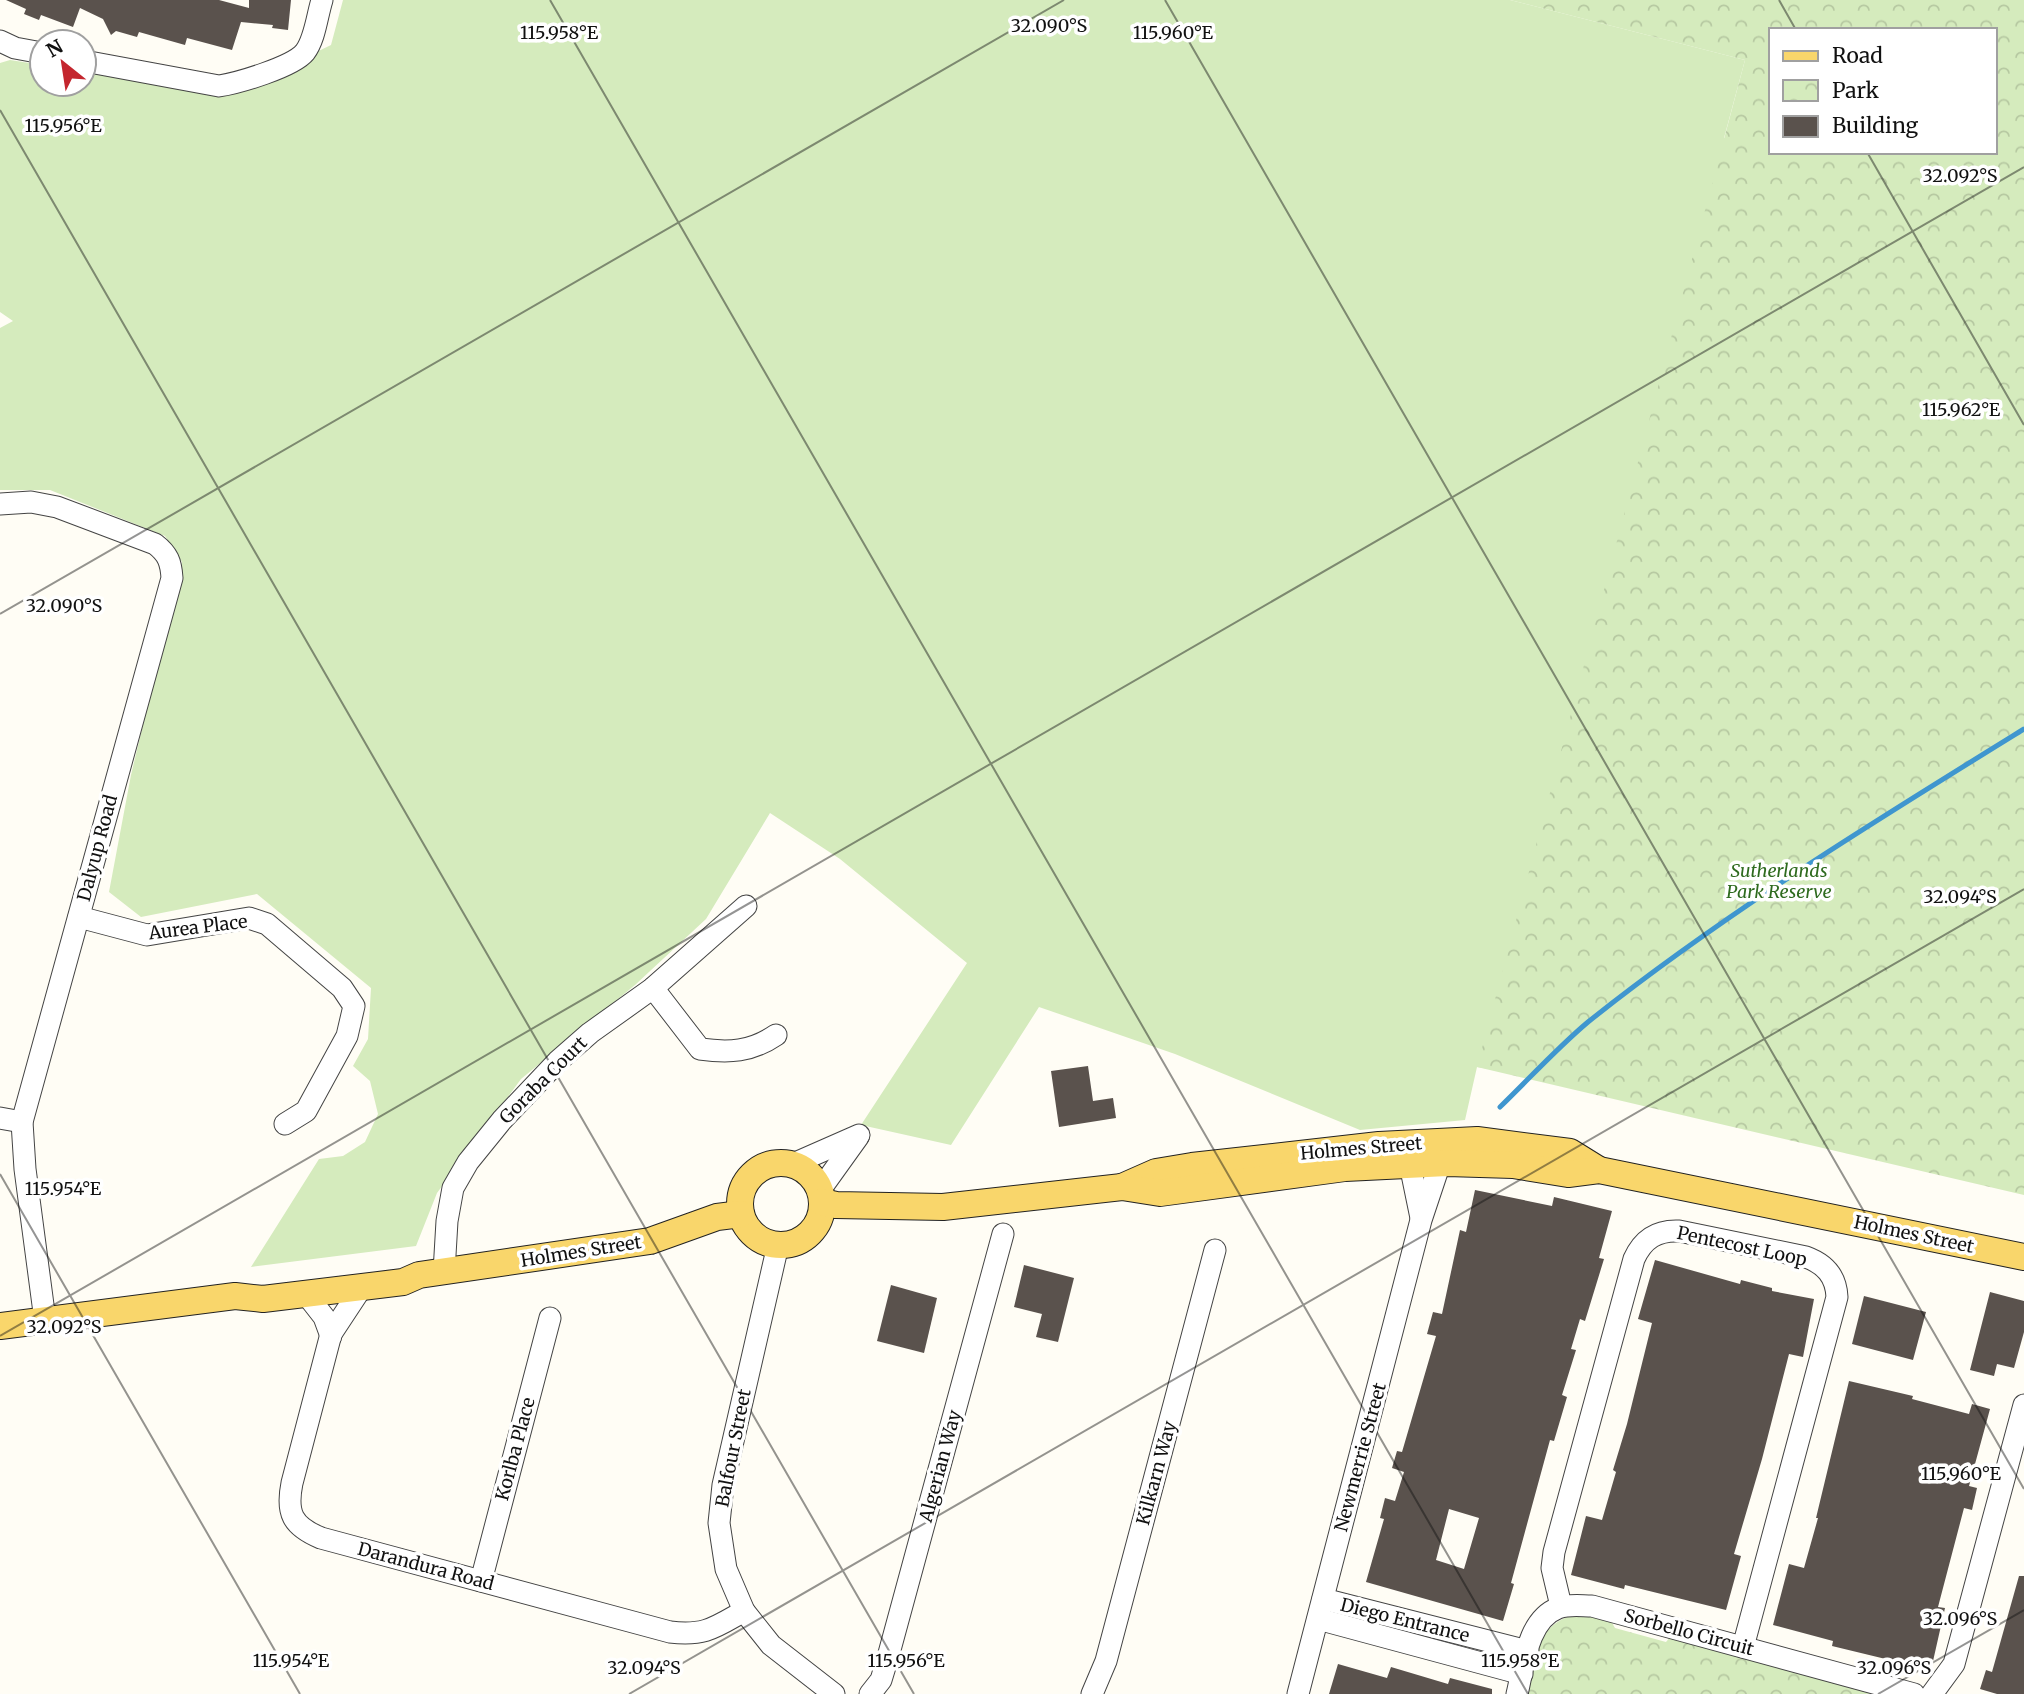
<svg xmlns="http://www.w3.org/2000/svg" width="2024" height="1694" font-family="Merriweather,serif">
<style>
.grass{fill:#d5ebbd}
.park{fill:url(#park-crowns);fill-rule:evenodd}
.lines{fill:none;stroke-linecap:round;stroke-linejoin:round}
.stream{stroke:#3f96cf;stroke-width:5}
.building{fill:#5a524d;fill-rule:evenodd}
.minor-casing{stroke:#444;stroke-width:23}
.major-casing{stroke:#222;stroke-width:28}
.minor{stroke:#fff;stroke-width:21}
.major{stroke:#f9d66b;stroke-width:26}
.ticks{fill:none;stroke:#111;stroke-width:2;stroke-opacity:0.45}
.labels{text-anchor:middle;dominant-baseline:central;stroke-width:7;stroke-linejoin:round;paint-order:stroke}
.street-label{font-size:18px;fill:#111;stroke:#fff}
.park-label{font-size:18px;font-style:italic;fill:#2f6b1f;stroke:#fff}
.ticks-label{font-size:18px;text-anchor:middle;fill:#111;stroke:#fff;stroke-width:7;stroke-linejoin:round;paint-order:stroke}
</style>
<defs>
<pattern id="park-crowns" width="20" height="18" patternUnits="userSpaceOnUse" patternTransform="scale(1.75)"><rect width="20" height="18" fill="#d5ebbd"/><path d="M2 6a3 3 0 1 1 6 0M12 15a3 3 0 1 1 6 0" fill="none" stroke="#b6c8a1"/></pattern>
</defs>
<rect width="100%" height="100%" fill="#fffdf5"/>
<path class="grass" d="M 343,0 L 1510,0 L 1745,60 L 1724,138 L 1770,152 L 1519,1074 L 1477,1067 L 1465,1120 L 1360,1130 L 1175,1054 L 1039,1007 L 951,1145 L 861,1125 L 967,963 L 840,859 L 770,813 L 706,919 L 635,985 L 521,1079 L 437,1193 L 416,1246 L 251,1267 L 319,1159 L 343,1156 L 365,1142 L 378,1114 L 370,1081 L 353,1066 L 368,1039 L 371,988 L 257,894 L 141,917 L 109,892 L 131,775 L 182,562 L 165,536 L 50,490 L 0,490 L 0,328 L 13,321 L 0,312 L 0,63 L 10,60 L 42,65 L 42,84 L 84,84 L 84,72 L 225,96 L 331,45 Z"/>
<g class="park">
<path d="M 1510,0 L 2024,0 L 2024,1195 L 1477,1067 L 1745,60 ZM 1770,30 L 1994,30 L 1994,152 L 1770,152 Z"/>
<path d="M 1577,1614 L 1592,1615 L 1611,1621 L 1615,1628 L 1666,1642 L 1671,1636 L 1885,1694 L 1525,1694 C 1534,1658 1535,1624 1577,1614 Z"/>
</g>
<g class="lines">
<path class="stream" d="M 1500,1107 C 1529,1079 1557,1048 1588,1022 C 1725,913 1875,821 2024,729"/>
</g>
<g class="building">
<path d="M 6,0 L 219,0 L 249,8 L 249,0 L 291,0 L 288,30 L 272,28 L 273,25 L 241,22 L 232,50 L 187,38 L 185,45 L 139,32 L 137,37 L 116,31 L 111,35 L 103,19 L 80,8 L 73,27 L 41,15 L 39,20 L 24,14 L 26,9 Z"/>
<path d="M 1088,1066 L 1093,1101 L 1113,1098 L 1116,1118 L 1059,1127 L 1051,1071 Z"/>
<path d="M 1475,1190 L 1552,1206 L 1554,1197 L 1612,1211 L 1599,1258 L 1604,1259 L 1585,1321 L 1580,1319 L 1571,1349 L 1576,1350 L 1562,1395 L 1567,1397 L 1554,1441 L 1550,1440 L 1511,1583 L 1514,1584 L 1503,1621 L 1366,1582 L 1384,1519 L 1380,1518 L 1385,1498 L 1395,1501 L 1404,1472 L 1392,1468 L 1397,1451 L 1402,1452 L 1436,1336 L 1427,1334 L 1433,1312 L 1442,1314 L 1460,1230 L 1466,1232 ZM 1449,1509 L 1479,1518 L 1464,1569 L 1436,1560 Z"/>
<path d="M 1655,1260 L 1740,1284 L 1741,1280 L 1772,1288 L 1772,1291 L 1814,1299 L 1803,1357 L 1789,1354 L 1762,1459 L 1734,1554 L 1741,1556 L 1726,1610 L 1625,1585 L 1624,1589 L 1571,1575 L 1586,1516 L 1602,1520 L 1616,1472 L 1613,1470 L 1627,1424 L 1652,1323 L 1638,1319 Z"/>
<path d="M 1024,1265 L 1074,1278 L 1058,1342 L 1036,1337 L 1042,1314 L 1014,1307 Z"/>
<path d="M 891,1285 L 937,1298 L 924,1353 L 877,1341 Z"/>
<path d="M 1990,1292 L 2024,1301 L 2024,1332 L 2014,1368 L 1997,1364 L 1994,1376 L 1970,1370 Z"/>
<path d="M 1864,1296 L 1926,1312 L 1913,1360 L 1852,1344 Z"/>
<path d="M 1849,1381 L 1913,1396 L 1912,1399 L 1969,1414 L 1972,1404 L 1990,1409 L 1969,1486 L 1977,1488 L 1972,1510 L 1964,1508 L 1938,1607 L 1945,1608 L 1931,1670 L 1832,1646 L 1833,1641 L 1773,1625 L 1789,1564 L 1804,1568 L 1818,1518 L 1816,1518 Z"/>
<path d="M 2019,1576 L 2024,1576 L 2024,1694 L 1997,1694 L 1980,1689 L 1986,1670 L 1992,1672 Z"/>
<path d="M 1338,1664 L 1387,1678 L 1391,1667 L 1448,1684 L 1450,1678 L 1492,1689 L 1492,1694 L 1329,1694 Z"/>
</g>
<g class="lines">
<defs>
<g id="minor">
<path d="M 0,41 L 15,48 L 42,53"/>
<path d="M 84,61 L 219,86 C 238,83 293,67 305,52 C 315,39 317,16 322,0"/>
<path d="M 0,504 L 31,502 L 57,507 L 155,544 C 168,554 171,562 172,578 L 22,1122 L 25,1169 L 45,1320"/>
<path d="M 79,917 L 147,935 L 249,918 L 267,924 L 342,988 L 354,1006 L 347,1036 L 306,1111 L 285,1124"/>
<path d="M 653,988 L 700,1049 C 729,1053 751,1052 776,1035"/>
<path d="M 0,1118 L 22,1122"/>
<path d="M 1407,1150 L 1421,1218"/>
<path d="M 793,1164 L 859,1135"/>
<path d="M 820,1190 L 858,1137"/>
<path d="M 778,1245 L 723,1485 L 719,1523 L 726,1569 L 744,1611 L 771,1645 L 834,1694"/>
<path d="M 444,1272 L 447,1221 L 453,1188 L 468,1162 L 502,1120 L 558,1061 L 590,1033 L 653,988 L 746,906"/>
<path d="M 362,1287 L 331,1334 L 292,1483 C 286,1513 292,1526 321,1538 L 670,1632 C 705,1636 714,1628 744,1611"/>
<path d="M 306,1294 L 324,1317 L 331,1336"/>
<path d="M 481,1581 L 550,1318"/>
<path d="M 1323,1599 L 1528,1651"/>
<path d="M 1561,1606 L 1552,1568 L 1554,1552 L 1634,1259 C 1643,1239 1657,1230 1679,1231 L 1806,1257 C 1825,1264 1836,1276 1837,1297 L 1743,1647"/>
<path d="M 1318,1619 L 1522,1674"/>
<path d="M 870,1694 L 881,1680 L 888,1657 L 1003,1234"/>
<path d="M 1092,1694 L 1106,1661 L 1215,1250"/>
<path d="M 1298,1694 L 1421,1220 L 1440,1163 L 1440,1148"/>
<path d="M 1517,1694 C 1524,1666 1527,1620 1558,1608 C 1568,1604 1581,1606 1592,1606 L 1914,1694"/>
<path d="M 1932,1694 L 1954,1664 L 2024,1405"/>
</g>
<g id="major">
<circle cx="781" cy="1204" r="41"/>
<path d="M 1122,1187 L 1156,1172 L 1192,1166 L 1379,1145 L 1477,1140 L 1570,1152 L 1599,1170"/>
<path d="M 822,1202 L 836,1205 L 943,1207 L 1122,1187 L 1160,1193 L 1345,1168 L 1447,1163 L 1513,1165 L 1568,1174 L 1599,1170 L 2024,1257"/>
<path d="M 0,1326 L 235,1296 L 263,1299 L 403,1282 L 419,1275 L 650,1241 L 717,1217 L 741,1214"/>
</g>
</defs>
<use href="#minor" class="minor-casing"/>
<use href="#major" class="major-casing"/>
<use href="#minor" class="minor"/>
<use href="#major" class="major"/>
</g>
<path class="ticks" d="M 550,0 L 1528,1694M 1165,0 L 2024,1489M 1779,0 L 1796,30M 0,110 L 914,1694M 1867,152 L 2024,425M 0,614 L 1064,0M 0,1174 L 300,1694M 0,1336 L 2024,167M 629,1694 L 2024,889M 1878,1694 L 2024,1610"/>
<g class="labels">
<g class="street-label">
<text transform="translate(97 848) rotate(-75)">Dalyup Road</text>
<text transform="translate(198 927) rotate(-7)">Aurea Place</text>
<text transform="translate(543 1080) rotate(-45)">Goraba Court</text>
<text transform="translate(1361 1148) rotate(-5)">Holmes Street</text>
<text transform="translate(1914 1234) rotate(12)">Holmes Street</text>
<text transform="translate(1742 1246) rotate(12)">Pentecost Loop</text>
<text transform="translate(581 1251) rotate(-9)">Holmes Street</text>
<text transform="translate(733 1448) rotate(-79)">Balfour Street</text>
<text transform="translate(515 1449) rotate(-75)">Korlba Place</text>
<text transform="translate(1360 1457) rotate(-75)">Newmerrie Street</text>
<text transform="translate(940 1466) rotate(-75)">Algerian Way</text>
<text transform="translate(1156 1473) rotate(-75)">Kilkarn Way</text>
<text transform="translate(426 1566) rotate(15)">Darandura Road</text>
<text transform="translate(1405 1620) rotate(14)">Diego Entrance</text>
<text transform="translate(1689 1632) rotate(15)">Sorbello Circuit</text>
</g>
<g class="park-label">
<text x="1779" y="870">Sutherlands<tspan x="1779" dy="21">Park Reserve</tspan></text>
</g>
</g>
<g class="ticks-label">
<text x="1049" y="32">32.090°S</text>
<text x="559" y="39">115.958°E</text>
<text x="1173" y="39">115.960°E</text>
<text x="63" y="132">115.956°E</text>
<text x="1960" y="182">32.092°S</text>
<text x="1961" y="416">115.962°E</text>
<text x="64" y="612">32.090°S</text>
<text x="1960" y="903">32.094°S</text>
<text x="63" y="1195">115.954°E</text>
<text x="64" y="1333">32.092°S</text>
<text x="1961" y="1480">115.960°E</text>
<text x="1960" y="1625">32.096°S</text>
<text x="291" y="1667">115.954°E</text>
<text x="906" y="1667">115.956°E</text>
<text x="1520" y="1667">115.958°E</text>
<text x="644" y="1674">32.094°S</text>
<text x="1894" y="1674">32.096°S</text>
</g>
<rect x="1769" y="28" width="228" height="126" fill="#ffffff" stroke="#a0a0a0" stroke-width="2"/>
<rect x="1783" y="51" width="35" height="10" fill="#f9d66b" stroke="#a0a0a0" stroke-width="2"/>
<text x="1832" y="63" font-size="21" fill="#111111">Road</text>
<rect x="1783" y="80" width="35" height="21" fill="url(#park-crowns)" stroke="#a0a0a0" stroke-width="2"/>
<text x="1832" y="98" font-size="21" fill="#111111">Park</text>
<rect x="1783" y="116" width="35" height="21" fill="#5a524d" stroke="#a0a0a0" stroke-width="2"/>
<text x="1832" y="133" font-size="21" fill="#111111">Building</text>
<g transform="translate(63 63) rotate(330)"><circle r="33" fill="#ffffff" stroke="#a0a0a0" stroke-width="2"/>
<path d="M0-5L12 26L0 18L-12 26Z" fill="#c4262e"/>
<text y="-10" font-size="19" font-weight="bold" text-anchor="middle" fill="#111111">N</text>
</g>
</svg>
